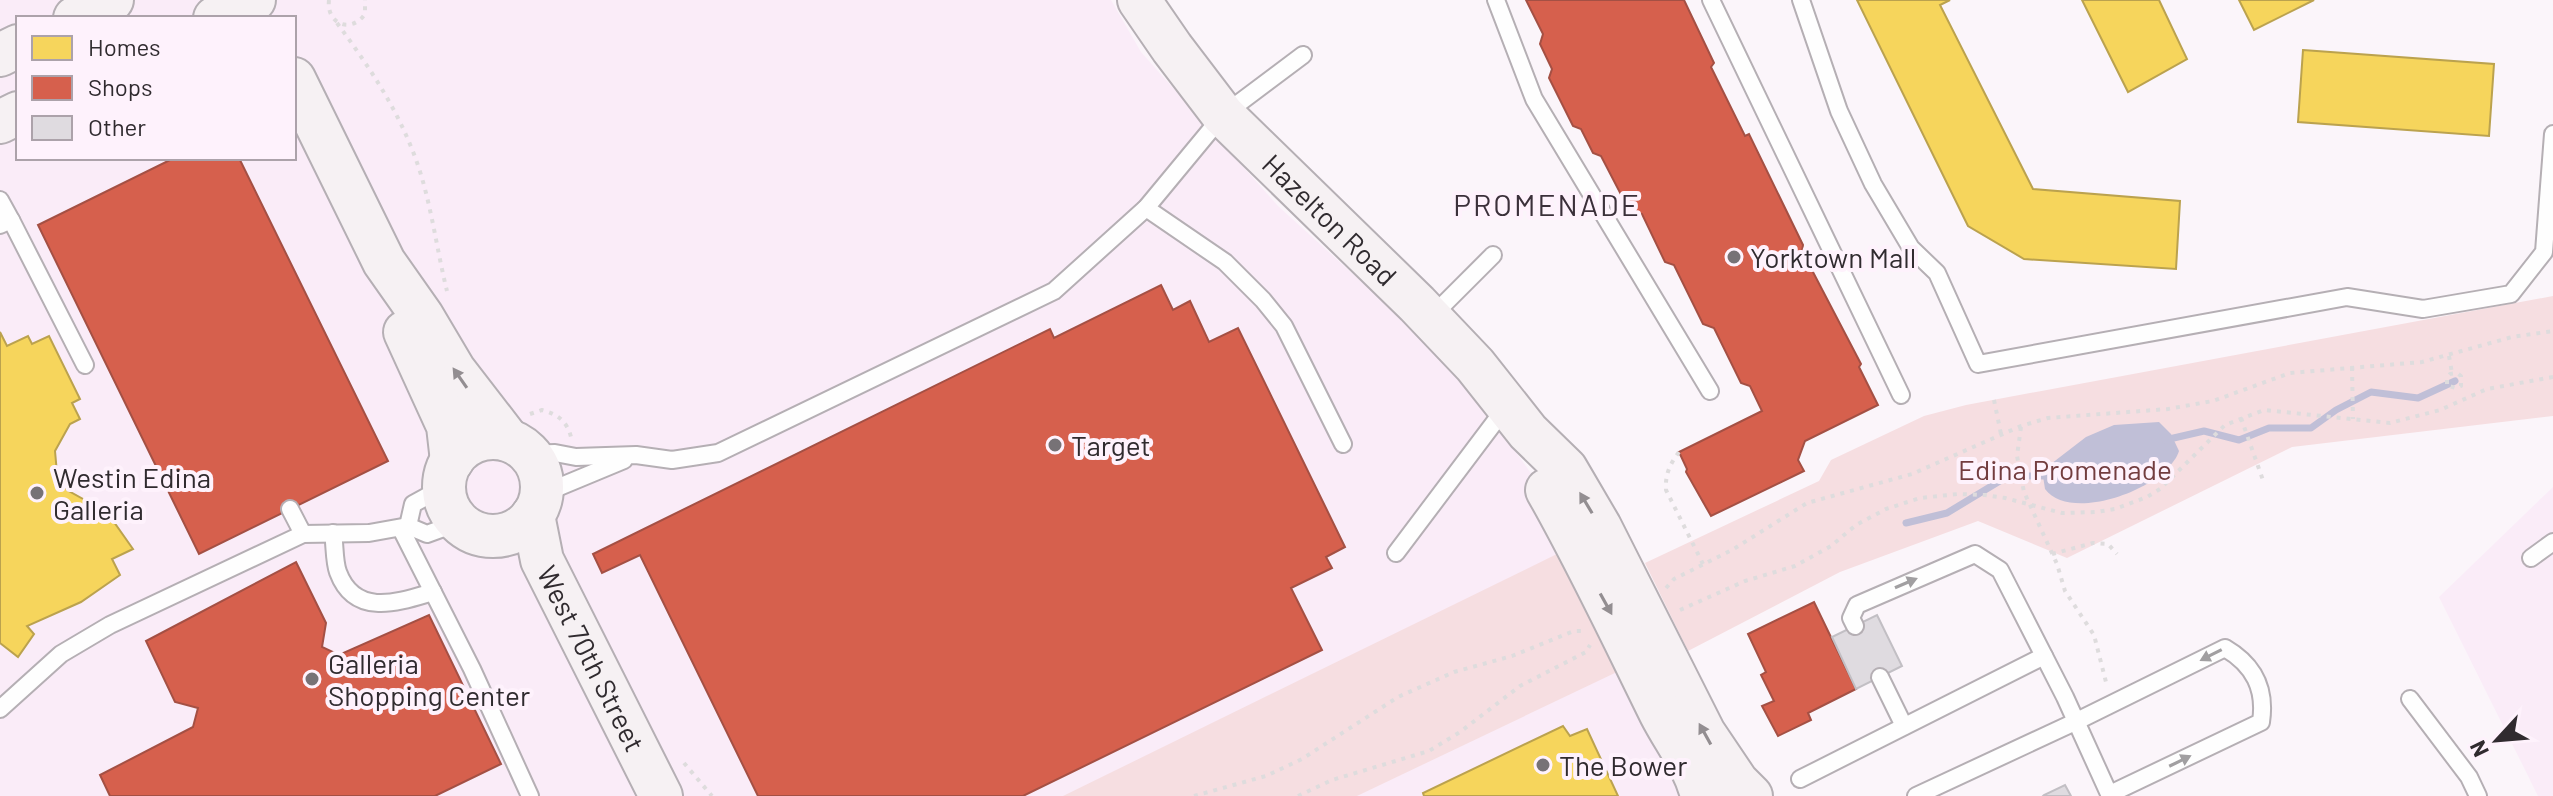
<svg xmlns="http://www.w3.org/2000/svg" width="2553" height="796" font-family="Barlow,sans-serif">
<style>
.built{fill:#faecf8;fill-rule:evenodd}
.green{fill:#f6dee1}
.water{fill:#c0bfd7}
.homes{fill:#f6d55c;stroke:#bba24e;stroke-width:2}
.shops{fill:#d6604d;stroke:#a45044;stroke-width:2}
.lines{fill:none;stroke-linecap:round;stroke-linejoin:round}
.stream{stroke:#c0bfd7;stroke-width:7}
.building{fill:#dfdbe0;stroke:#c2bfc4;stroke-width:2}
.lane-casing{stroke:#b5afb4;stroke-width:20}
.secondary-casing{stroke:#b5afb4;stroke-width:46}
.path{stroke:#dedcdd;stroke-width:4;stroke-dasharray:4 6;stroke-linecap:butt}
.lane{stroke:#fefefe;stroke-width:16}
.secondary{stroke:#f6f1f3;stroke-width:42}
.oneway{fill:#938e91}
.oneway2{fill:#a19fa1}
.poi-dot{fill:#777276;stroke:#fef2fc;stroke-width:3}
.labels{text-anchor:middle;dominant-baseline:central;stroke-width:8;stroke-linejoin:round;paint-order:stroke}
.street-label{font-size:28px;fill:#302b2f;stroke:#fef2fc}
.poi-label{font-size:28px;fill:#302b2f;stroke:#fef2fc;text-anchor:start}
.park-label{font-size:28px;fill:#733d3f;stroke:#fef2fc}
.neighbourhood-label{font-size:30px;letter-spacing:2px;fill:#3b303a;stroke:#fef2fc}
</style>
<rect width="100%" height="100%" fill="#fbf5fa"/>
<g class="built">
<path d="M 0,0 L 1111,0 L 1141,52 L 1278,206 L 1418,333 L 1493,420 L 1548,497 L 1692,796 L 0,796 ZM 18,18 L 294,18 L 294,158 L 18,158 Z"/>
<path d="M 2553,487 L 2553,796 L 2538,796 L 2439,597 Z"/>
</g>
<g class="green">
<path d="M 2553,296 L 2553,416 L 2292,447 L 2067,558 L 1978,521 L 1840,572 L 1688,651 L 1645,563 L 1819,481 L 1831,460 L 1924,416 L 1966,405 Z"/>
<path d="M 1559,553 L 1617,672 L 1357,796 L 1063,796 Z"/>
</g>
<path class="water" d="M 2159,422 L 2171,434 L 2179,451 C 2167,488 2071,524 2045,489 L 2043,476 L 2047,467 L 2086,437 L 2114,425 Z"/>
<g class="homes">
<path d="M 1857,0 L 1950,0 L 1940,5 L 2033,189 L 2180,201 L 2176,269 L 2024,259 L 1968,226 Z"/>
<path d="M 2082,0 L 2159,0 L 2187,59 L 2128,92 Z"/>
<path d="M 2239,0 L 2314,0 L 2254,30 Z"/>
<path d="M 2303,50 L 2494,64 L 2489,136 L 2298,122 Z"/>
<path d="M 0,332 L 7,346 L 28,336 L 32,344 L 49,336 L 80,399 L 72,403 L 80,419 L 70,424 L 55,451 L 57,473 L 67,490 L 94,505 L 102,505 L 133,549 L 112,559 L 120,575 L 81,602 L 27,626 L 34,634 L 18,657 L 0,643 Z"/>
<path d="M 1563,726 L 1570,736 L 1587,729 L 1618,796 L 1424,796 L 1423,793 Z"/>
</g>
<g class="shops">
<path d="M 1526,0 L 1684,0 L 1714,63 L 1711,67 L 1745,136 L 1749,134 L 1803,245 L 1802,251 L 1861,364 L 1859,367 L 1878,405 L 1805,441 L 1798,460 L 1804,471 L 1711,516 L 1686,472 L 1687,469 L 1679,452 L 1762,411 L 1750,386 L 1741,383 L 1714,328 L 1703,324 L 1674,265 L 1665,262 L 1642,214 L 1629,210 L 1601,156 L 1593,153 L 1581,129 L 1573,126 L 1549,78 L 1552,69 L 1540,44 L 1543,34 Z"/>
<path d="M 174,158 L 239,158 L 388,461 L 199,554 L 38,225 Z"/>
<path d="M 1161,285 L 1173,310 L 1190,301 L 1209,342 L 1238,328 L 1345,547 L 1326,557 L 1332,568 L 1291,588 L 1322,650 L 1023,796 L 758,796 L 640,555 L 602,573 L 593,554 L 1050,329 L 1054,338 Z"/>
<path d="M 296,562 L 326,623 L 322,647 L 339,655 L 429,615 L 501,764 L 435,796 L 110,796 L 100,775 L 193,727 L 198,708 L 175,702 L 146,641 Z"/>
<path d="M 1814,602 L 1856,689 L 1808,713 L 1811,720 L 1778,736 L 1762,706 L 1774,701 L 1761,675 L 1766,672 L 1748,634 Z"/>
</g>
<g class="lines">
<g class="stream">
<path d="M 2165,440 L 2204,431 L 2239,440 L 2269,428 L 2311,428 L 2336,410 L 2371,392 L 2418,398 L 2455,381"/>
<path d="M 1906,523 L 1947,513 L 2008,476 L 2051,476"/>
</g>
</g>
<g class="building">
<path d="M 1877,615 L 1902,666 L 1856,689 L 1832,637 Z"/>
<path d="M 2065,785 L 2071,796 L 2043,796 L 2044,795 Z"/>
</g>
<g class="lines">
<defs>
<g id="lane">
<path d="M 1496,0 L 1534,99 L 1710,391"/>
<path d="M 1711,0 L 1901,395"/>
<path d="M 1801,0 L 1839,111 L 1873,184 L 1911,248 L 1937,273 L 1978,364 L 2347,297 L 2423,309 L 2511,294 L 2544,252 L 2553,134"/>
<path d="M 0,200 L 11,220 L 0,225"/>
<path d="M 1146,208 L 1225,262 L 1263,300 L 1284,326 L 1343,444"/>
<path d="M 11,220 L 85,365"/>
<path d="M 1430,318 L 1493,255"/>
<path d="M 529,454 L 555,453 L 576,457 L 636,455 L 672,460 L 718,453 L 1054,291 L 1146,208 L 1223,115 L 1303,55"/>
<path d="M 541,499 L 559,487 L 624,460"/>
<path d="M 290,509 L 303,534"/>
<path d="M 408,526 L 413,504 L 444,487"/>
<path d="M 401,529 L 472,669 L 530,796"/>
<path d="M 333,533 C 335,545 334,561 338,572 C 355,618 399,602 433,592"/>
<path d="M 1396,553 L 1506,407"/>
<path d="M 2531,558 L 2553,542"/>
<path d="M 1855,626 L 1851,618 L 1857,605 L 1975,554 L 2000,570 L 2065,697 L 2110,796"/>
<path d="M 1880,677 L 1904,726"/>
<path d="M 2410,699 L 2469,777 L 2478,796"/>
<path d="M 0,709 L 61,654 L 110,625 L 303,534 L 369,533 L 408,526 L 427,534 L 460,522"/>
<path d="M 1800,779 L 2044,656"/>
<path d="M 1916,796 L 2075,722 L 2225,648 C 2254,665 2266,689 2261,722 L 2110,794"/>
</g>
<g id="secondary">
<path id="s1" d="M 1139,0 L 1172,48 L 1223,115 L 1417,304 L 1475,365 L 1528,432 L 1566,469 L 1600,527 L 1704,733 L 1737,782 L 1751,796"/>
<path d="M 75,18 L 112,0"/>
<path d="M 215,18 L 254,0"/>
<path d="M 0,55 L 18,46"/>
<path d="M 294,79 L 384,262 L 422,316 L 454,370 L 508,440"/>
<path d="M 0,122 L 18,113"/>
<path d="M 405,332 L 448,426 L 452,461"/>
<circle cx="493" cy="487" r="49"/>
<path d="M 1547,490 C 1588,562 1624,639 1661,714 C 1675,741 1695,766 1702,796"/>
<path id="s2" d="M 533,515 L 542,560 L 661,796"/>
</g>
</defs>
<use href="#lane" class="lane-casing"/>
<use href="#secondary" class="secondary-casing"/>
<g class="path">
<path d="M 329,0 C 326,24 351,34 365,14 L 365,0"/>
<path d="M 337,23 C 368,65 397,108 415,157 C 431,200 436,247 447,291"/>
<path d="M 2449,356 L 2452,373"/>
<path d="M 2352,367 L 2353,419"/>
<path d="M 2447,384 L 2447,378 L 2450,374 L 2457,373 L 2461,376 L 2461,386 L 2456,388 L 2449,386"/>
<path d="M 1994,400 L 2001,434"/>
<path d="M 530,414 L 542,410 C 557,414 567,421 571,437"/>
<path d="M 2241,418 L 2264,483"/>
<path d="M 2021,427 L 2017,456 L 2024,492 L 2057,564 L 2065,591 L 2094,635 L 2107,686"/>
<path d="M 1679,452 C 1670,464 1665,474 1666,490 L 1703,564"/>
<path d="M 2052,554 L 2093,543 L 2108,544 L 2117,554"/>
<path d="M 1666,588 L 1674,579 L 1732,550 L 1807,503 L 1912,474 L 2021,426 L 2048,418 L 2168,409 L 2213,401 L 2290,373 L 2422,362 L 2512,337 L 2553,331"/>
<path d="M 1680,610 L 1745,581 L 1795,566 L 1831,546 L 1856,525 L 1886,509 L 1920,498 L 1958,494 L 1985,495 L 2005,498 L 2062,513 L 2096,512 L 2115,509 L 2147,497 L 2160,489 L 2225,425 L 2264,410 L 2390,423 L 2440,410 L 2487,389 L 2553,377"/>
<path d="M 684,763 L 712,796"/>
<path d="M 1194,796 L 1266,776 L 1302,759 L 1398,697 L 1454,672 L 1512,656 L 1574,631 L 1582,631"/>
<path d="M 1298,796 L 1332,780 L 1429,751 L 1460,732 L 1520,686 L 1586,652 L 1590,645"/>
</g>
<use href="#lane" class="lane"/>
<use href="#secondary" class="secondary"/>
</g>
<defs><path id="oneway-solid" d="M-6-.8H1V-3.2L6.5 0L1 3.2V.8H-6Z" transform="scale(2)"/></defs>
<g class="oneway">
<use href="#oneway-solid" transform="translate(460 378) rotate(-125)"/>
<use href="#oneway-solid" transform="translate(1586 503) rotate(-121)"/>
<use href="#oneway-solid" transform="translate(1606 604) rotate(61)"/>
<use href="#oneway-solid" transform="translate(1705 734) rotate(-119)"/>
</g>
<g class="oneway2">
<use href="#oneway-solid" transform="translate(1906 583) rotate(-23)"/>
<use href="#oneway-solid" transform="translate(2211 655) rotate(153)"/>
<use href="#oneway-solid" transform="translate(2180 761) rotate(-26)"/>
</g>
<g class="poi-dot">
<circle cx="1734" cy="257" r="8"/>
<circle cx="1055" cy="445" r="8"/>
<circle cx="37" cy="493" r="8"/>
<circle cx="312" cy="679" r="8"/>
<circle cx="1543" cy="765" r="8"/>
</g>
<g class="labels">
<g class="street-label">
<text stroke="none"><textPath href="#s1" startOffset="292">Hazelton Road</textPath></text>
<text stroke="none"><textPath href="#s2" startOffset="156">West 70th Street</textPath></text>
</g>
<g class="poi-label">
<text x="1750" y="257">Yorktown Mall</text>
<text x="1071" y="445">Target</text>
<text x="53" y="477">Westin Edina<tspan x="53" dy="32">Galleria</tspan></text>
<text x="328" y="663">Galleria<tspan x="328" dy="32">Shopping Center</tspan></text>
<text x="1559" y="765">The Bower</text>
</g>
<g class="park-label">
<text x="2065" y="469">Edina Promenade</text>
</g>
<g class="neighbourhood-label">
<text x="1547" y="204">PROMENADE</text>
</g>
</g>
<rect x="16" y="16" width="280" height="144" fill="#fef2fc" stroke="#aca2aa" stroke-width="2"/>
<rect x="32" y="36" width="40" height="24" fill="#f6d55c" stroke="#aca2aa" stroke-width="2"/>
<text x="88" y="56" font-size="24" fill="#302b2f">Homes</text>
<rect x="32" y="76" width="40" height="24" fill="#d6604d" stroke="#aca2aa" stroke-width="2"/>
<text x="88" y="96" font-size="24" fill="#302b2f">Shops</text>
<rect x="32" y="116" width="40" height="24" fill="#dfdbe0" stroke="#aca2aa" stroke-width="2"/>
<text x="88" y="136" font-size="24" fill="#302b2f">Other</text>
<g transform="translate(2497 740) rotate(244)" stroke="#fef2fc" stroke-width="6" paint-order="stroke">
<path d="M0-6L14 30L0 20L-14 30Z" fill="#302b2f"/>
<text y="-12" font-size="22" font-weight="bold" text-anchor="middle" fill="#302b2f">N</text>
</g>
</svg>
